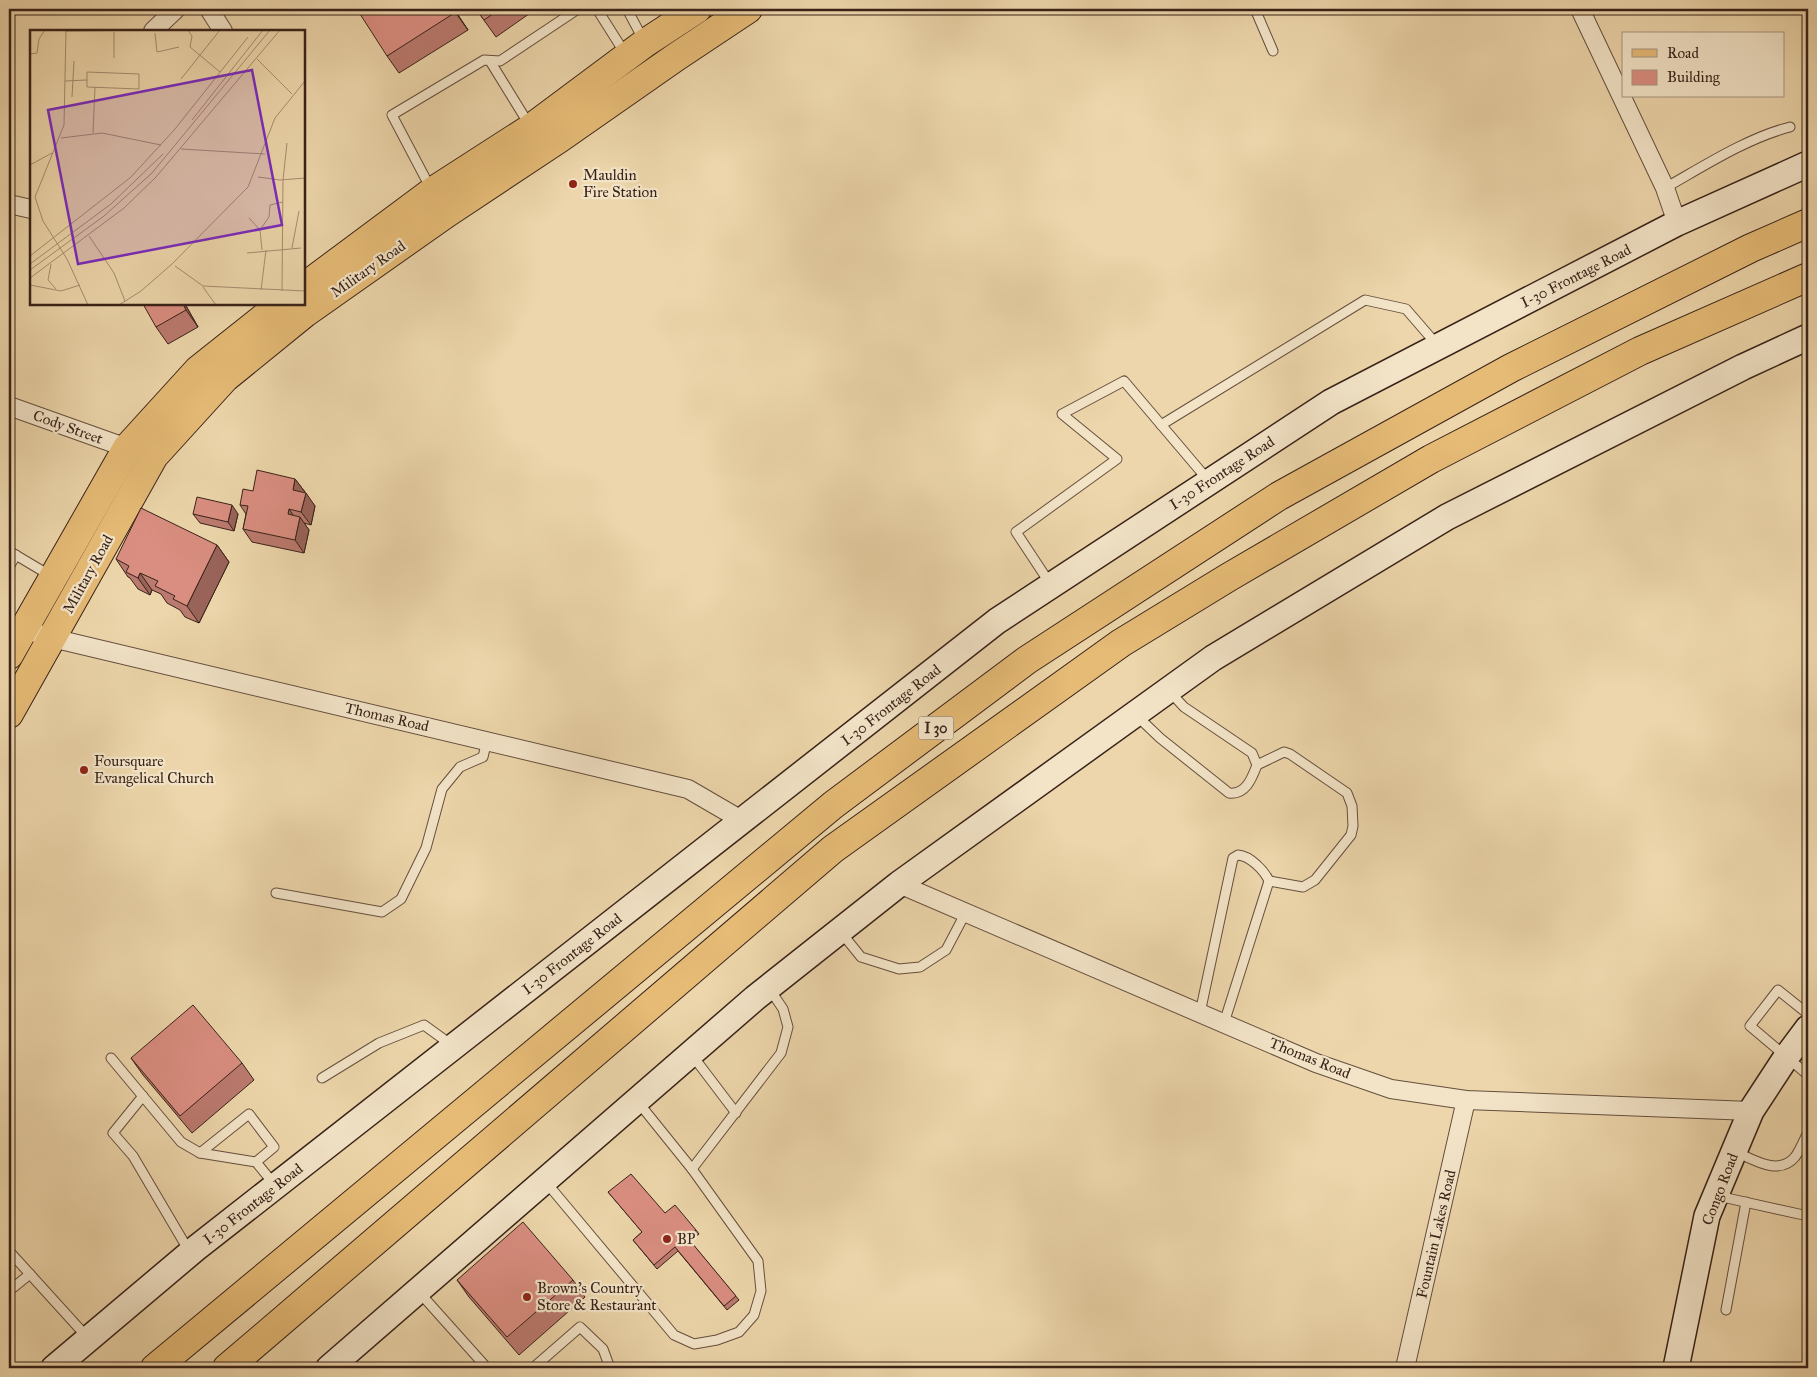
<svg xmlns="http://www.w3.org/2000/svg" width="1817" height="1377" font-family="'IM FELL Great Primer',serif">
<style>
.lines{fill:none;stroke-linecap:round;stroke-linejoin:round}
.lane-casing{stroke:#654f3e;stroke-width:11}
.street-casing{stroke:#654f3e;stroke-width:20}
.secondary-casing{stroke:#382219;stroke-width:28}
.primary-casing{stroke:#382219;stroke-width:30}
.highway-casing{stroke:#382219;stroke-width:30}
.lane{stroke:#f3e4c8;stroke-width:9}
.street{stroke:#f3e4c8;stroke-width:18}
.secondary{stroke:#f3e4c8;stroke-width:25}
.primary{stroke:#e6bb76;stroke-width:28}
.highway{stroke:#e6bb76;stroke-width:28}
.wall{fill:#bb7a6f;stroke:#382219}
.shaded-wall{fill:#99635a;stroke:#382219}
.building{fill:#da8e81;stroke:#382219}
.poi-dot{fill:#8f2418;stroke:#f3e4c8;stroke-width:2}
.labels{text-anchor:middle;dominant-baseline:central;stroke-width:4.5;stroke-linejoin:round;paint-order:stroke}
.shield{fill:#f3e4c8;stroke:#705c4e;stroke-width:1}
.shield-label{font-size:14px;font-weight:bold;fill:#382219}
.poi-label{font-size:15px;fill:#382219;stroke:#f3e4c8;text-anchor:start}
.street-label{font-size:15px;fill:#382219;stroke:#f3e4c8}
.inset-road{fill:none;stroke:#a58e71;stroke-width:1}
.view{fill:#7b2cbf;fill-opacity:0.15;stroke:#7b2cbf;stroke-width:2.5}
.inset-edge{fill:none;stroke:#382219;stroke-width:2.5}
</style>
<rect width="100%" height="100%" fill="#edd6ab"/>
<filter id="stains"><feTurbulence type="fractalNoise" baseFrequency=".004" numOctaves="4"/><feColorMatrix values="0 0 0 0 .2 0 0 0 0 .09 0 0 0 0 .02 0 0 0 .5 -.17"/></filter>
<radialGradient id="worn" r=".72"><stop offset=".6" stop-color="#630" stop-opacity="0"/><stop offset="1" stop-color="#630" stop-opacity=".3"/></radialGradient>
<g class="lines">
<defs>
<g id="lane">
<path d="M 597,9 L 626,55"/>
<path d="M 627,9 L 644,41"/>
<path d="M 1255,9 L 1273,51"/>
<path d="M 490,61 L 530,126"/>
<path d="M 1665,188 C 1704,166 1747,138 1790,127"/>
<path d="M 431,189 L 392,115 L 484,60 L 500,61 L 578,9"/>
<path d="M 1161,425 L 1365,300 L 1406,309 L 1438,346"/>
<path d="M 9,551 L 51,576"/>
<path d="M 9,567 L 16,555"/>
<path d="M 1051,585 L 1016,532 L 1117,459 L 1062,414 L 1124,381 L 1208,480"/>
<path d="M 1137,716 L 1160,738 L 1229,793 C 1246,795 1252,778 1257,765 L 1252,753 L 1184,707 L 1170,692"/>
<path d="M 1257,765 L 1284,752 L 1290,754 L 1347,793 L 1352,806 L 1353,826 L 1351,835 L 1315,880 L 1303,887 L 1269,881"/>
<path d="M 276,893 L 382,912 L 401,899 L 426,848 L 442,789 L 460,767 L 483,757 L 487,740"/>
<path d="M 840,931 L 861,957 L 899,969 L 920,967 L 946,950 L 966,912"/>
<path d="M 1200,1013 L 1233,858 L 1238,855 C 1250,856 1264,870 1269,881 L 1224,1023"/>
<path d="M 1808,1014 L 1778,990 L 1750,1026 L 1808,1075"/>
<path d="M 692,1055 L 736,1113"/>
<path d="M 111,1058 L 181,1142 L 200,1153 L 256,1162 L 274,1184"/>
<path d="M 322,1078 L 379,1043 L 424,1025 L 453,1046"/>
<path d="M 143,1096 L 113,1133 L 133,1156 L 189,1251"/>
<path d="M 1736,1152 C 1754,1160 1779,1176 1795,1157 C 1800,1150 1804,1140 1808,1132"/>
<path d="M 200,1153 L 249,1114 L 274,1147 L 256,1162"/>
<path d="M 692,1169 L 781,1053 L 788,1027 L 783,1009 L 769,988"/>
<path d="M 545,1181 L 674,1335 L 694,1344 L 717,1340 L 739,1332 L 754,1315 L 761,1291 L 758,1261 L 692,1169 L 638,1102"/>
<path d="M 1718,1196 L 1808,1216"/>
<path d="M 9,1251 L 87,1337"/>
<path d="M 9,1291 L 30,1274"/>
<path d="M 419,1292 L 487,1368"/>
<path d="M 1726,1310 L 1746,1202"/>
<path d="M 533,1368 L 580,1327 L 603,1349 L 610,1368"/>
</g>
<g id="street">
<path d="M 209,9 L 223,31"/>
<path d="M 1580,9 L 1665,188 L 1677,223"/>
<path d="M 153,31 L 176,9"/>
<path d="M 9,204 L 31,209"/>
<path d="M 9,406 L 127,448"/>
<path d="M 23,629 L 52,638 L 688,789 L 743,821"/>
<path d="M 899,884 L 1316,1063 L 1391,1089 L 1466,1100 L 1751,1111"/>
<path d="M 1405,1368 L 1466,1100"/>
</g>
<g id="secondary">
<path d="M 54,1368 L 195,1249 L 997,621 L 1331,402 L 1677,223 L 1808,164"/>
<path d="M 329,1368 L 755,998 L 899,884 L 1213,658 L 1447,517 L 1743,367 L 1808,337"/>
<path d="M 1676,1368 L 1707,1216 L 1751,1111 L 1787,1056 L 1808,1028"/>
</g>
<g id="primary">
<path d="M 304,287 L 433,191 L 531,128 L 645,43 L 697,9"/>
<path d="M 9,655 L 127,448 L 198,370 L 281,304"/>
<path d="M 9,714 L 154,456 L 225,378 L 305,313 L 447,213 L 560,138 L 676,57 L 748,9"/>
</g>
<g id="highway">
<path d="M 155,1368 L 833,805 L 1027,660 L 1279,496 L 1511,368 L 1751,248 L 1808,223"/>
<path d="M 227,1368 L 833,849 L 1121,643 L 1229,577 L 1431,459 L 1640,351 L 1808,277"/>
</g>
</defs>
<use href="#lane" class="lane-casing"/>
<use href="#street" class="street-casing"/>
<use href="#secondary" class="secondary-casing"/>
<use href="#primary" class="primary-casing"/>
<use href="#highway" class="highway-casing"/>
<use href="#lane" class="lane"/>
<use href="#street" class="street"/>
<use href="#secondary" class="secondary"/>
<use href="#primary" class="primary"/>
<use href="#highway" class="highway"/>
</g>
<g class="wall">
<path d="M 454,9 L 468,30 L 399,73 L 387,56 Z"/>
<path d="M 476,9 L 536,9 L 496,37 Z"/>
<path d="M 185,304 L 198,327 L 168,344 L 156,327 Z"/>
<path d="M 295,479 L 305,492 L 304,493 L 315,506 L 311,525 L 304,523 L 309,530 L 304,553 L 252,542 L 243,529 L 246,514 L 240,505 L 253,491 Z"/>
<path d="M 193,514 L 238,514 L 234,531 L 200,523 Z"/>
<path d="M 217,545 L 229,562 L 199,623 L 185,617 L 180,610 L 167,603 L 161,594 L 152,590 L 150,595 L 138,589 L 130,578 L 128,577 L 116,559 Z"/>
<path d="M 131,1058 L 242,1063 L 254,1080 L 192,1133 L 143,1075 Z"/>
<path d="M 608,1192 L 665,1213 L 696,1230 L 699,1234 L 690,1241 L 739,1300 L 727,1310 L 678,1251 L 657,1269 L 633,1240 L 642,1232 Z"/>
<path d="M 457,1280 L 573,1280 L 585,1297 L 519,1355 L 469,1297 Z"/>
</g>
<g class="shaded-wall">
<path d="M 453,9 L 454,9 L 468,30 Z"/>
<path d="M 183,304 L 185,304 L 198,327 L 186,310 Z"/>
<path d="M 295,479 L 305,492 L 302,503 L 293,490 Z"/>
<path d="M 306,493 L 315,506 L 311,525 L 301,512 Z"/>
<path d="M 232,505 L 238,514 L 234,531 L 228,522 Z"/>
<path d="M 289,509 L 298,522 L 288,514 Z"/>
<path d="M 300,517 L 309,530 L 304,553 L 295,540 Z"/>
<path d="M 217,545 L 229,562 L 199,623 L 187,606 Z"/>
<path d="M 140,573 L 152,590 L 150,595 L 138,578 Z"/>
</g>
<g class="building">
<path d="M 369,9 L 453,9 L 456,12 L 387,56 L 360,14 Z"/>
<path d="M 476,9 L 500,9 L 484,20 Z"/>
<path d="M 143,304 L 183,304 L 186,310 L 156,327 Z"/>
<path d="M 257,470 L 295,479 L 293,490 L 306,493 L 301,512 L 289,509 L 288,514 L 300,517 L 295,540 L 243,529 L 248,506 L 240,505 L 243,489 L 253,491 Z"/>
<path d="M 197,497 L 232,505 L 228,522 L 193,514 Z"/>
<path d="M 141,508 L 217,545 L 187,606 L 173,599 L 175,596 L 155,586 L 158,581 L 140,573 L 138,578 L 126,572 L 129,566 L 116,559 Z"/>
<path d="M 193,1005 L 242,1063 L 180,1116 L 131,1058 Z"/>
<path d="M 631,1174 L 665,1213 L 675,1205 L 696,1230 L 687,1237 L 736,1296 L 724,1306 L 675,1247 L 654,1265 L 633,1240 L 642,1232 L 608,1192 Z"/>
<path d="M 523,1222 L 573,1280 L 507,1337 L 457,1280 Z"/>
</g>
<g class="poi-dot">
<circle cx="573" cy="184" r="5"/>
<circle cx="84" cy="770" r="5"/>
<circle cx="667" cy="1239" r="5"/>
<circle cx="527" cy="1297" r="5"/>
</g>
<g class="labels">
<rect class="shield" x="918.5" y="716.5" width="35" height="23" rx="4"/>
<g class="shield-label">
<text x="936" y="728">I 30</text>
</g>
<g class="poi-label">
<text x="583" y="175">Mauldin<tspan x="583" dy="17">Fire Station</tspan></text>
<text x="94" y="761">Foursquare<tspan x="94" dy="17">Evangelical Church</tspan></text>
<text x="677" y="1239">BP</text>
<text x="537" y="1288">Brown's Country<tspan x="537" dy="17">Store &amp; Restaurant</tspan></text>
</g>
<g class="street-label">
<text transform="translate(368 269) rotate(-35)">Military Road</text>
<text transform="translate(1576 276) rotate(-27)">I-30 Frontage Road</text>
<text transform="translate(68 427) rotate(20)">Cody Street</text>
<text transform="translate(1222 473) rotate(-33)">I-30 Frontage Road</text>
<text transform="translate(88 574) rotate(-61)">Military Road</text>
<text transform="translate(891 705) rotate(-38)">I-30 Frontage Road</text>
<text transform="translate(387 717) rotate(13)">Thomas Road</text>
<text transform="translate(572 954) rotate(-38)">I-30 Frontage Road</text>
<text transform="translate(1310 1058) rotate(22)">Thomas Road</text>
<text transform="translate(1720 1189) rotate(-69)">Congo Road</text>
<text transform="translate(253 1204) rotate(-38)">I-30 Frontage Road</text>
<text transform="translate(1436 1234) rotate(-77)">Fountain Lakes Road</text>
</g>
</g>
<g transform="translate(30 30)">
<rect width="275" height="275" fill="#edd6ab"/>
<path class="inset-road" d="M 36,0 L 34,95 L 5,167 L 13,191 L 37,229 L 58,275M 158,0 L 162,6 L 160,17 L 190,42M 36,1 L 134,0M 125,3 L 127,22 L 149,17M 0,24 L 7,23 L 9,9 L 15,0M 84,28 L 84,2M 227,29 L 262,64M 151,49 L 190,0M 35,51 L 57,50 L 57,57 L 109,59 L 109,44 L 57,42 L 57,50M 42,67 L 44,31M 162,90 L 233,0M 63,103 L 65,57M 31,108 L 72,103 L 131,115M 151,119 L 235,124M 0,135 L 22,123M 228,147 L 250,150 L 275,148M 219,188 L 230,200 L 232,220M 230,200 L 239,187 L 240,175 L 253,172M 59,206 L 84,243 L 95,271M 262,218 L 269,181M 217,223 L 271,218M 0,226 L 101,147 L 145,99 L 218,7M 0,234 L 81,174 L 133,124M 21,234 L 18,250 L 26,259M 145,236 L 173,256 L 275,261M 0,240 L 74,186 L 122,143 L 240,0M 0,248 L 94,178 L 126,147 L 250,0M 0,255 L 31,261 L 50,255M 173,257 L 186,275M 231,260 L 236,220M 252,261 L 253,150 L 257,113M 89,275 L 111,261 L 142,234 L 218,157 L 245,88 L 275,51"/>
<path class="view" d="M 222,40 L 252,195 L 48,234 L 18,80 Z"/>
<rect width="275" height="275" class="inset-edge"/>
</g>
<rect width="1817" height="1377" fill="none" stroke="#edd6ab" stroke-width="30"/>
<rect x="10" y="10" width="1797" height="1357" fill="none" stroke="#382219" stroke-width="2.5"/>
<rect x="15" y="15" width="1787" height="1347" fill="none" stroke="#382219"/>
<rect x="1622" y="32" width="162" height="65" fill="#f3e4c8" stroke="#a89682"/>
<rect x="1632" y="49" width="25" height="8" fill="#e6bb76" stroke="#a89682"/>
<text x="1667" y="58" font-size="15" fill="#382219">Road</text>
<rect x="1632" y="70" width="25" height="15" fill="#da8e81" stroke="#a89682"/>
<text x="1667" y="82" font-size="15" fill="#382219">Building</text>
<rect width="100%" height="100%" filter="url(#stains)"/>
<rect width="100%" height="100%" fill="url(#worn)"/>
</svg>
